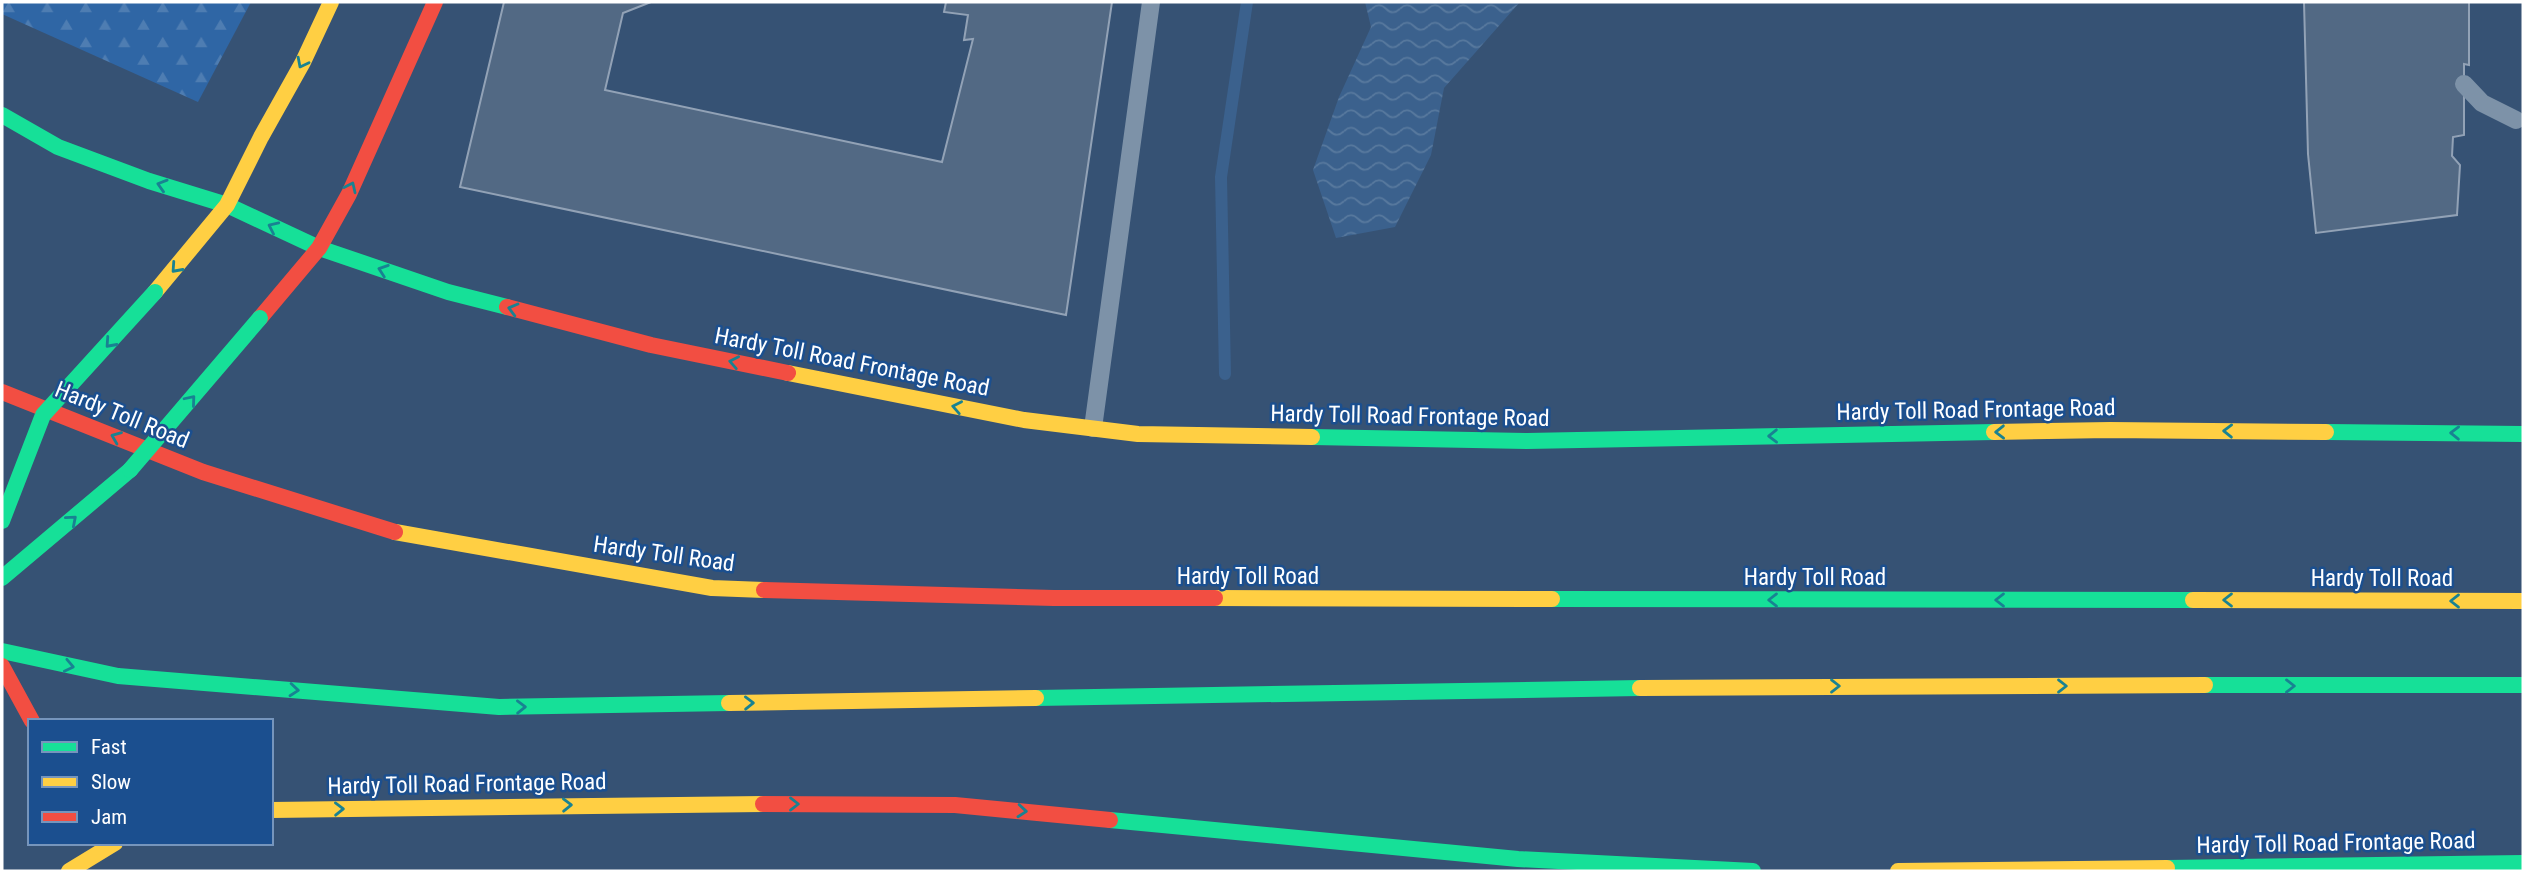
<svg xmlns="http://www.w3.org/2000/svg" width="2525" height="873" font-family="'Roboto Condensed',sans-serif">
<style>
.forest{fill:url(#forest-firs)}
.water{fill:url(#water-waves)}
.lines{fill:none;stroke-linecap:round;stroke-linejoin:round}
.stream{stroke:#3b618d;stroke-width:12}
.building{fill:#526984;stroke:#92a2b6;stroke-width:2}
.lane{stroke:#7d92a8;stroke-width:18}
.fast{stroke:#16e098;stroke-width:16}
.slow{stroke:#ffcf43;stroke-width:16}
.jam{stroke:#f24e42;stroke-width:16}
.fast-bridge{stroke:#16e098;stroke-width:16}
.oneway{stroke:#198292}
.labels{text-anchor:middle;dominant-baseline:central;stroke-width:5;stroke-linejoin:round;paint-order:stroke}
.street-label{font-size:23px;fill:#fff;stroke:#1b4f8f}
</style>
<defs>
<pattern id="forest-firs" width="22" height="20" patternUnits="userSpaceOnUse" patternTransform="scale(1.75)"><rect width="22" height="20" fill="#2f66a5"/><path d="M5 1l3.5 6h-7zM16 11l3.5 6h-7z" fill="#4e7db2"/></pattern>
<pattern id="water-waves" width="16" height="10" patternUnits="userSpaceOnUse" patternTransform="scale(1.75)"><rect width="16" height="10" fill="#3b618d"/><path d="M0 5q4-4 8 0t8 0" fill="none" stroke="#58799e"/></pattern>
</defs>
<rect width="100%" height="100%" fill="#365274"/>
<path class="forest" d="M 2,2 L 251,2 L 198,102 L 2,14 Z"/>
<path class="water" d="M 1365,2 L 1520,2 L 1444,88 L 1431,155 L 1395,227 L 1336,238 L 1313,170 L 1339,97 L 1371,27 Z"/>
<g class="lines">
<path class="stream" d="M 1225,374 L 1221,177 L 1247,2"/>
</g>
<g class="building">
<path d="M 504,2 L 651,2 L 623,13 L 605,90 L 942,162 L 973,39 L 964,40 L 968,15 L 944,12 L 946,2 L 1112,2 L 1066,315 L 460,187 Z"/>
<path d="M 2304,2 L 2469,2 L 2469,65 L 2464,64 L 2464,135 L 2453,137 L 2452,156 L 2460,165 L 2457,215 L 2316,233 L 2308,154 Z"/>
</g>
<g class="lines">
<g class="lane">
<path d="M 2464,84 L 2482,103 L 2516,120"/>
<path d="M 1093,428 L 1151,2"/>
</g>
<g class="fast">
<path d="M 2,115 L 58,147 L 149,181 L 227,205 L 319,248 L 448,292 L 507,307"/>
<path d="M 2326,432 L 2523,434"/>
<path d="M 1312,437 L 1527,441 L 1994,432"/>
<path d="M 2,521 L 43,415"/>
<path d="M 2,578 L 130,470"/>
<path d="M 1552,599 L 2193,600"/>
<path d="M 2,651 L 118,676 L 499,707 L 729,703"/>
<path d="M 2205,685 L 2523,685"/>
<path d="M 1036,698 L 1640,688"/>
<path d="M 1110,820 L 1518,859 L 1753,871"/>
<path d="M 2167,868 L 2523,863"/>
</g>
<g class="slow">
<path d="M 155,292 L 227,205 L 261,137 L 303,62 L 331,2"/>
<path d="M 788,373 L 1024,420 L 1138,434 L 1312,437"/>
<path d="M 1994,432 L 2110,430 L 2326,432"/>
<path d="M 395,532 L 712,588 L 764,590"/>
<path d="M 1215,598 L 1552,599"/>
<path d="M 2193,600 L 2523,601"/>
<path d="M 1640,688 L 2205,685"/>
<path d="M 729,703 L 1036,698"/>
<path d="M 271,810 L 763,804"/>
<path d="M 69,871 L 115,843"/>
<path d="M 1898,871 L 2167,868"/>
</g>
<g class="jam">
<path d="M 507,307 L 651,345 L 788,373"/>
<path d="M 260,318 L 319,248 L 349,194 L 435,2"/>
<path d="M 2,392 L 203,472 L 395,532"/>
<path d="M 764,590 L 1054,598 L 1215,598"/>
<path d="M 2,666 L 32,721"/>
<path d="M 763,804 L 955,805 L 1110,820"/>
</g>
<g class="fast-bridge">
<path d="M 43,415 L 155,292"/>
<path d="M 130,470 L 260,318"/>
</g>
</g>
<defs><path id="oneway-chevron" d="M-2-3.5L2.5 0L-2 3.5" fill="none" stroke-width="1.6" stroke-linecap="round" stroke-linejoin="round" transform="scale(1.75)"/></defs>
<g class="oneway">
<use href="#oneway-chevron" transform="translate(302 63) rotate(117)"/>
<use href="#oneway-chevron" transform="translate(162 185) rotate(-163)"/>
<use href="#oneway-chevron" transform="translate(351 187) rotate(-65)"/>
<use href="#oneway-chevron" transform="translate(273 227) rotate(-155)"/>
<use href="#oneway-chevron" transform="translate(176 268) rotate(132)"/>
<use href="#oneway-chevron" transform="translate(383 270) rotate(-161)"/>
<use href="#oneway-chevron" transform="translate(513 309) rotate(-165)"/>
<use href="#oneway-chevron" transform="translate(110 343) rotate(132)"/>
<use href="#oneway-chevron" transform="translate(734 362) rotate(-169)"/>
<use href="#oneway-chevron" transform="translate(191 400) rotate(-50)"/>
<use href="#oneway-chevron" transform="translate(957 407) rotate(-169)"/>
<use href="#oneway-chevron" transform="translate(2228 431) rotate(-179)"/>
<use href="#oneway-chevron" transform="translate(2000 432) rotate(179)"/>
<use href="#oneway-chevron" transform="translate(2455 433) rotate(-179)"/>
<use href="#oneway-chevron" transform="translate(1773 436) rotate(179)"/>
<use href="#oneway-chevron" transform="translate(116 437) rotate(-158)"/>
<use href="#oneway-chevron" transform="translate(72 520) rotate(-41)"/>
<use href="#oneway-chevron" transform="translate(1773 600) rotate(-180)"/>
<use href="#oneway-chevron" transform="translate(2000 600) rotate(-180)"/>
<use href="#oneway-chevron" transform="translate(2228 600) rotate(-180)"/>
<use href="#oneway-chevron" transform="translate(2455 601) rotate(-180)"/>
<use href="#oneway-chevron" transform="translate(69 666) rotate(12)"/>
<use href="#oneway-chevron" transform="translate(1835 686)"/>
<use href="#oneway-chevron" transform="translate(2062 686)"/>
<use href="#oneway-chevron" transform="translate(2290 686)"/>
<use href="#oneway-chevron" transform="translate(294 690) rotate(5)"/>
<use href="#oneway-chevron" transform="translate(749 703) rotate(-1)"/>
<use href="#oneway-chevron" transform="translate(521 707) rotate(-1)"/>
<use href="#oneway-chevron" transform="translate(794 804)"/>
<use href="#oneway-chevron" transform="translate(567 805) rotate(-1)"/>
<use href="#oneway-chevron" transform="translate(339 809) rotate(-1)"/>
<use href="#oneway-chevron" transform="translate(1022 811) rotate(5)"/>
</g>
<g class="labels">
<g class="street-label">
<text transform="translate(852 362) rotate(11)">Hardy Toll Road Frontage Road</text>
<text transform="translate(1976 410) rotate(-1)">Hardy Toll Road Frontage Road</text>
<text transform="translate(122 415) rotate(22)">Hardy Toll Road</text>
<text transform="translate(1410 416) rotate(1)">Hardy Toll Road Frontage Road</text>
<text transform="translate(664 554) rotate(8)">Hardy Toll Road</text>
<text x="1248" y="576">Hardy Toll Road</text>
<text x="1815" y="577">Hardy Toll Road</text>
<text x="2382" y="578">Hardy Toll Road</text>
<text transform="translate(467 784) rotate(-1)">Hardy Toll Road Frontage Road</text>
<text transform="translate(2336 843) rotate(-1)">Hardy Toll Road Frontage Road</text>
</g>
</g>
<rect width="2525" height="873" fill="none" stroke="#ffffff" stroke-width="7"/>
<rect x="28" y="719" width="245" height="126" fill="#1b4f8f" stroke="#7695bc" stroke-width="2"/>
<rect x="42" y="742" width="35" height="10" fill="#16e098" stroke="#7695bc" stroke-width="2"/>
<text x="91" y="754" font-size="21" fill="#ffffff">Fast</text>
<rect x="42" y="777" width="35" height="10" fill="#ffcf43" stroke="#7695bc" stroke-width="2"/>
<text x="91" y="789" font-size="21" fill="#ffffff">Slow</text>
<rect x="42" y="812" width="35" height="10" fill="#f24e42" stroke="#7695bc" stroke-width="2"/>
<text x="91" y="824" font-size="21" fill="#ffffff">Jam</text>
</svg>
